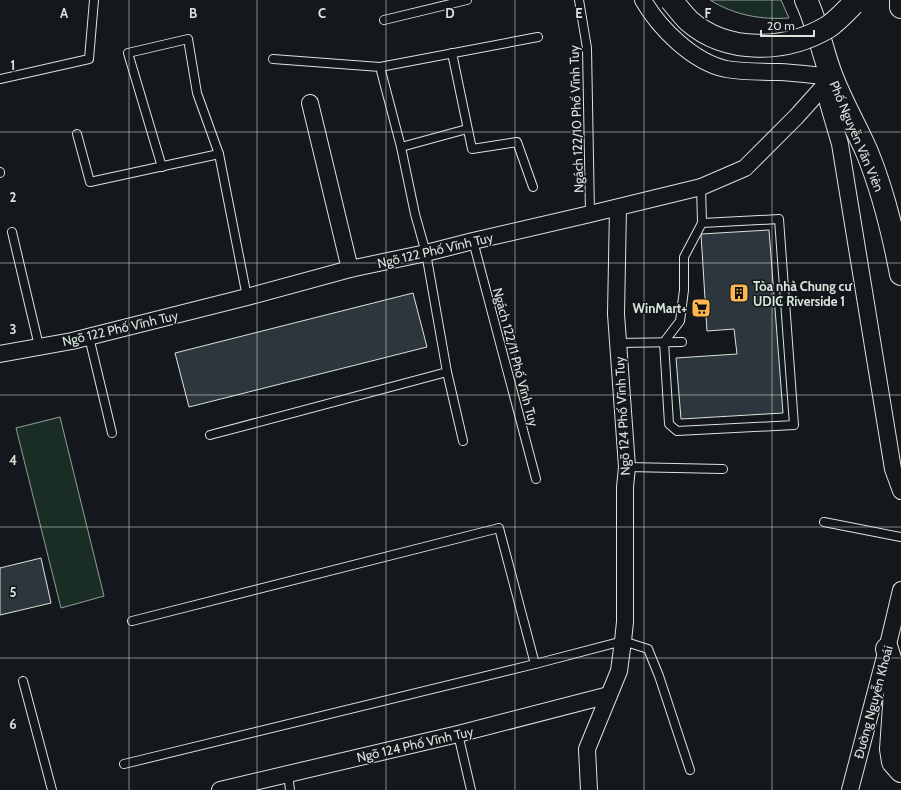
<svg xmlns="http://www.w3.org/2000/svg" width="901" height="790" font-family="Cabin,sans-serif">
<style>
.green{fill:#1a2d24;stroke:#939e99}
.building{fill:#2c363c;stroke:#d8e6dc}
.lines{fill:none;stroke-linecap:round;stroke-linejoin:round}
.lane-casing{stroke:#d8e6dc;stroke-width:10}
.street-casing{stroke:#d8e6dc;stroke-width:18}
.primary-casing{stroke:#d8e6dc;stroke-width:24}
.lane{stroke:#14181c;stroke-width:8}
.street{stroke:#14181c;stroke-width:16}
.primary{stroke:#14181c;stroke-width:22}
.highway-bridge-casing{stroke:#d8e6dc;stroke-width:24;stroke-linecap:butt}
.highway-bridge{stroke:#14181c;stroke-width:22}
.grid{fill:none;stroke:#d8e6dc;stroke-width:1;stroke-opacity:0.55}
.labels{text-anchor:middle;dominant-baseline:central;stroke-width:3;stroke-linejoin:round;paint-order:stroke}
.street-label{font-size:13px;fill:#d8e6dc;stroke:#14181c}
.poi-label{font-size:13px;font-weight:bold;fill:#d8e6dc;stroke:#14181c;text-anchor:start}
.grid-label{font-size:13px;text-anchor:middle;font-weight:bold;fill:#d8e6dc;stroke:#14181c;stroke-width:3;stroke-linejoin:round;paint-order:stroke}
</style>
<rect width="100%" height="100%" fill="#14181c"/>
<g class="green">
<path d="M 710,0 L 781,0 L 789,18 C 761,20 734,15 710,0 Z"/>
<path d="M 60,417 L 104,596 L 61,608 L 16,428 Z"/>
</g>
<g class="building">
<path d="M 769,230 L 783,413 L 681,419 L 676,358 L 737,354 L 734,329 L 707,331 L 701,234 Z"/>
<path d="M 413,293 L 427,347 L 189,407 L 175,353 Z"/>
<path d="M 41,558 L 51,603 L 0,615 L 0,568 Z"/>
</g>
<g class="lines">
<defs>
<g id="lane">
<path d="M 579,0 L 587,48 L 590,214"/>
<path d="M 384,20 L 467,0"/>
<path d="M 452,53 L 472,149 L 517,142 L 533,187"/>
<path d="M 380,67 L 538,37"/>
<path d="M 0,79 L 89,59 L 94,0"/>
<path d="M 77,134 L 90,182 L 219,154"/>
<path d="M 401,147 L 467,129"/>
<path d="M 162,167 L 128,53 L 188,39 L 197,93 L 219,154 L 247,297"/>
<path d="M 0,172 L 0,173"/>
<path d="M 701,187 L 702,223 L 779,219 L 794,425 L 677,431 L 669,424 L 664,342 L 680,321 L 684,290 L 684,257 L 702,223"/>
<path d="M 12,232 L 39,346"/>
<path d="M 473,241 L 536,479"/>
<path d="M 89,337 L 112,433"/>
<path d="M 618,343 L 682,342"/>
<path d="M 447,372 L 463,441"/>
<path d="M 210,435 L 447,372 L 426,253 L 415,214 L 401,147 L 380,67 L 273,59"/>
<path d="M 627,467 L 723,469"/>
<path d="M 824,522 L 901,537"/>
<path d="M 132,621 L 499,528 L 535,664"/>
<path d="M 23,681 L 52,790"/>
<path d="M 458,734 L 471,790"/>
<path d="M 124,764 L 535,664 L 623,641 L 648,649 L 659,676 L 690,770"/>
<path d="M 288,773 L 290,790"/>
</g>
<g id="street">
<path d="M 643,0 C 659,28 693,62 726,69 C 743,72 762,72 780,72 C 798,73 815,75 832,77"/>
<path d="M 832,77 L 828,103 L 840,144 L 893,469 L 901,491"/>
<path d="M 310,103 L 350,269"/>
<path d="M 0,354 L 72,341 L 247,297 L 350,269 L 426,253 L 473,241 L 590,214 L 701,187 L 745,168 L 796,117 L 832,77"/>
<path d="M 220,790 L 458,734 L 609,695"/>
<path d="M 589,790 L 587,749 L 619,671 L 623,641 L 625,622 L 625,487 L 627,467 L 616,314 L 618,208"/>
<path d="M 850,790 L 887,649 L 901,590"/>
</g>
<g id="primary">
<path d="M 806,0 C 818,25 822,52 832,77 C 842,103 856,127 867,152 C 883,191 893,232 901,274"/>
<path d="M 901,0 L 901,7"/>
<path d="M 887,649 L 894,671 L 895,692 L 891,749 L 893,762 L 901,771"/>
</g>
</defs>
<use href="#lane" class="lane-casing"/>
<use href="#street" class="street-casing"/>
<use href="#primary" class="primary-casing"/>
<use href="#lane" class="lane"/>
<use href="#street" class="street"/>
<use href="#primary" class="primary"/>
<defs>
<path id="highway-bridge" d="M 671,0 C 677,7 682,14 689,21 C 727,54 786,52 828,27 C 837,21 845,12 853,4"/>
</defs>
<use href="#highway-bridge" class="highway-bridge-casing"/>
<use href="#highway-bridge" class="highway-bridge"/>
</g>
<path class="grid" d="M 129,0 L 129,790M 257,0 L 257,790M 386,0 L 386,790M 515,0 L 515,790M 644,0 L 644,790M 772,0 L 772,790M 0,132 L 901,132M 0,263 L 901,263M 0,395 L 901,395M 0,527 L 901,527M 0,658 L 901,658"/>
<defs>
<symbol id="building-square" viewBox="-11 -11 22 22"><rect x="-9" y="-9" width="18" height="18" rx="4" fill="#ffb74d" stroke="#14181c"/><path d="M-4-6H4V6H1V3H-1V6H-4ZM-2.5-4.3h1.7v1.8h-1.7ZM.8-4.3h1.7v1.8H.8ZM-2.5-1h1.7V.8h-1.7ZM.8-1h1.7V.8H.8Z" fill="#111"/></symbol>
<symbol id="supermarket-square" viewBox="-11 -11 22 22"><rect x="-9" y="-9" width="18" height="18" rx="4" fill="#ffb74d" stroke="#14181c"/><path d="M-6-5.5h2.5l.6 2H6L4.5 2H-2.5L-4.4-4H-6ZM-1.5 3.2a1.3 1.3 0 1 0 .1 0ZM3 3.2a1.3 1.3 0 1 0 .1 0Z" fill="#111"/></symbol>
</defs>
<g fill-rule="evenodd">
<use href="#building-square" x="728" y="282" width="22" height="22"/>
<use href="#supermarket-square" x="690" y="297" width="22" height="22"/>
</g>
<g class="labels">
<g class="street-label">
<text transform="translate(576 119) rotate(-92)">Ngách 122/10 Phố Vĩnh Tuy</text>
<text transform="translate(857 136) rotate(67)">Phố Nguyễn Văn Viên</text>
<text transform="translate(435 250) rotate(-13)">Ngõ 122 Phố Vĩnh Tuy</text>
<text transform="translate(120 328) rotate(-13)">Ngõ 122 Phố Vĩnh Tuy</text>
<text transform="translate(516 357) rotate(75)">Ngách 122/11 Phố Vĩnh Tuy</text>
<text transform="translate(622 416) rotate(-93)">Ngõ 124 Phố Vĩnh Tuy</text>
<text transform="translate(873 702) rotate(-75)">Đường Nguyễn Khoái</text>
<text transform="translate(415 744) rotate(-13)">Ngõ 124 Phố Vĩnh Tuy</text>
</g>
<g class="poi-label">
<text x="753" y="286">Tòa nhà Chung cư<tspan x="753" dy="15">UDIC Riverside 1</tspan></text>
<text x="687" y="308" text-anchor="end">WinMart+</text>
</g>
</g>
<g class="grid-label">
<text x="64" y="18">A</text>
<text x="193" y="18">B</text>
<text x="322" y="18">C</text>
<text x="450" y="18">D</text>
<text x="579" y="18">E</text>
<text x="708" y="18">F</text>
<text x="13" y="70">1</text>
<text x="13" y="202">2</text>
<text x="13" y="334">3</text>
<text x="13" y="465">4</text>
<text x="13" y="597">5</text>
<text x="13" y="729">6</text>
</g>
<path d="M761 30v6h53v-6" fill="none" stroke="#d8e6dc" stroke-width="2"/>
<text x="767" y="30" font-size="12" fill="#d8e6dc" stroke="#14181c" stroke-width="3" paint-order="stroke">20 m</text>
</svg>
